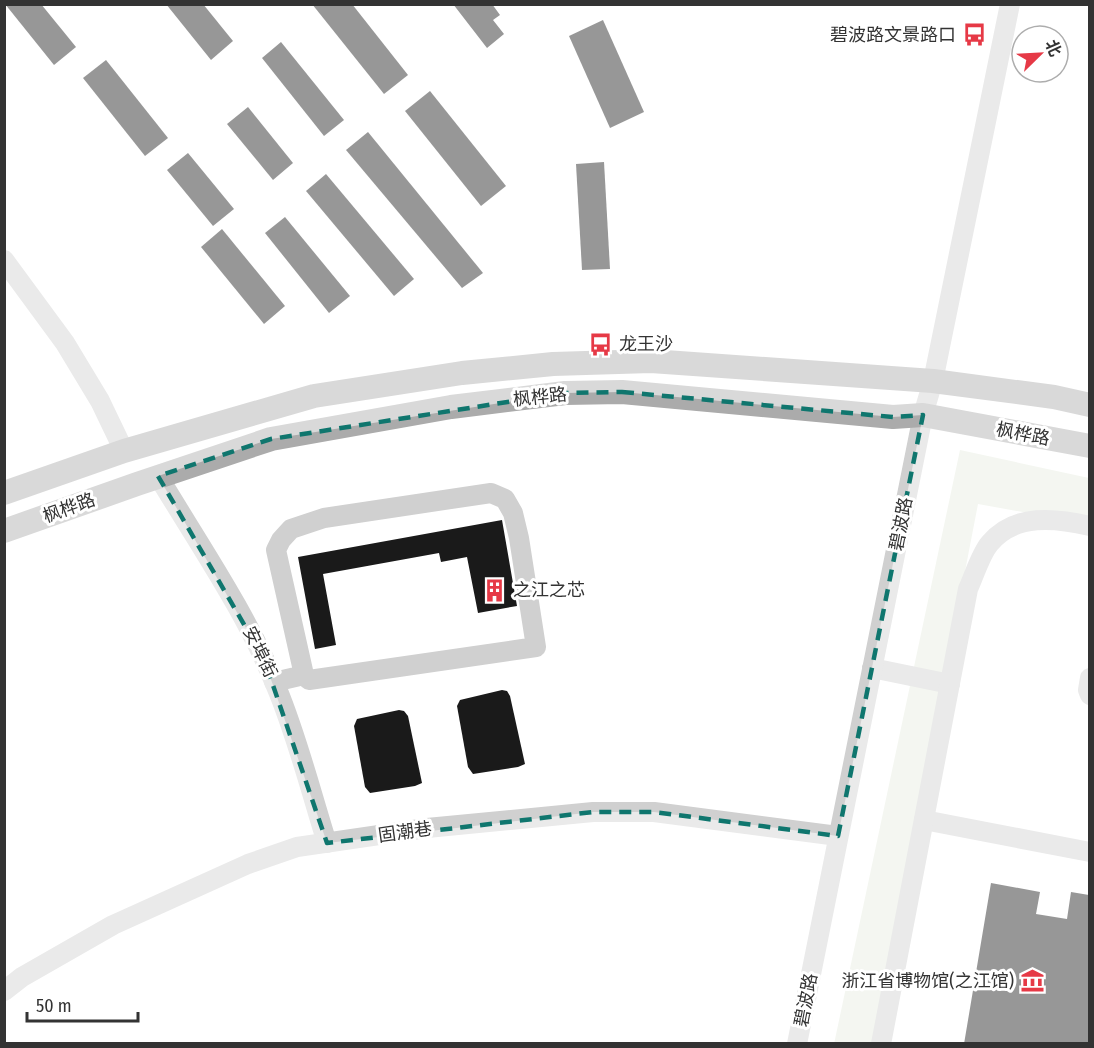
<svg xmlns="http://www.w3.org/2000/svg" width="1094" height="1048" font-family="'Fira Sans Condensed','Noto Sans SC',sans-serif">
<style>
.green{fill:#e6ecdf}
.building{fill:#1a1a1a}
.lines{fill:none;stroke-linecap:round;stroke-linejoin:round}
.minor{stroke:#d0d0d0;stroke-width:20}
.major{stroke:#ababab;stroke-width:24}
.marked{fill:none;stroke:#0f766e;stroke-width:4.5;stroke-dasharray:12 8;stroke-linejoin:round}
.labels{text-anchor:middle;dominant-baseline:central;stroke-width:6;stroke-linejoin:round;paint-order:stroke}
.poi-label{font-size:18px;fill:#333;stroke:#fff;text-anchor:end}
.street-label{font-size:18px;fill:#333;stroke:#fff}
</style>
<rect width="100%" height="100%" fill="#fff"/>
<path class="green" d="M 960,450 L 1089,478 L 1089,524 L 978,504 L 874,1043 L 834,1044 Z"/>
<g class="building">
<path d="M 5,4 L 41,4 L 76,47 L 54,65 Z"/>
<path d="M 166,4 L 203,4 L 233,41 L 211,60 Z"/>
<path d="M 312,4 L 352,4 L 408,75 L 384,94 Z"/>
<path d="M 453,4 L 492,4 L 500,15 L 493,20 L 504,34 L 487,48 Z"/>
<path d="M 603,20 L 644,112 L 610,128 L 569,36 Z"/>
<path d="M 281,42 L 344,120 L 324,136 L 262,58 Z"/>
<path d="M 106,60 L 168,138 L 145,156 L 83,78 Z"/>
<path d="M 430,91 L 506,186 L 481,206 L 405,111 Z"/>
<path d="M 248,107 L 293,163 L 273,180 L 227,124 Z"/>
<path d="M 368,132 L 483,273 L 462,288 L 346,150 Z"/>
<path d="M 188,153 L 234,209 L 213,226 L 167,170 Z"/>
<path d="M 604,162 L 610,269 L 582,270 L 576,164 Z"/>
<path d="M 326,174 L 414,279 L 394,296 L 306,191 Z"/>
<path d="M 285,217 L 350,296 L 329,313 L 265,233 Z"/>
<path d="M 222,229 L 285,306 L 264,324 L 201,247 Z"/>
<path d="M 502,520 L 517,606 L 478,613 L 467,557 L 441,562 L 439,553 L 323,574 L 336,645 L 315,649 L 298,557 Z"/>
<path d="M 502,690 L 507,691 L 510,696 L 525,764 L 518,767 L 473,774 L 468,767 L 457,706 L 460,700 Z"/>
<path d="M 399,710 L 404,711 L 408,716 L 422,783 L 415,786 L 370,793 L 365,787 L 354,726 L 357,719 Z"/>
<path d="M 991,883 L 1040,892 L 1036,914 L 1067,919 L 1071,892 L 1089,895 L 1089,1044 L 964,1044 Z"/>
</g>
<g class="lines">
<g class="minor">
<path d="M 4,260 L 65,343 L 100,401 L 124,451"/>
<path d="M 158,476 C 200,546 248,615 278,691 C 298,740 311,792 327,843"/>
<path d="M 872,668 L 950,684"/>
<path d="M 1090,678 L 1088,690 L 1090,695"/>
<path d="M 274,682 L 304,675 L 276,550 L 281,540 L 291,529 L 324,518 L 491,493 L 505,499 L 513,513 L 519,538 L 536,647 L 309,680 L 304,675"/>
<path d="M 924,820 L 1090,852"/>
<path d="M 4,991 L 22,977 L 113,925 L 248,864 L 297,847 L 427,828 L 593,812 L 654,812 L 838,836"/>
<path d="M 797,1044 L 923,415 L 933,381 L 1010,4"/>
<path d="M 881,1044 L 968,589 C 974,576 981,553 990,543 C 1015,513 1056,518 1090,526"/>
</g>
<g class="major">
<path d="M 4,493 L 124,451 L 314,396 L 462,373 L 553,364 L 651,361 L 933,381 L 1054,397 L 1090,405"/>
<path d="M 4,531 L 137,484 L 271,439 L 451,407 L 565,393 L 622,392 L 893,417 L 923,415 L 1090,446"/>
</g>
</g>
<path d="M0 0H1094V1048H0ZM 622,392 L 893,417 L 923,415 L 838,836 L 654,812 L 593,812 L 327,843 L 264,659 L 158,476 L 271,439 L 565,393 Z" fill="#fff" fill-opacity=".55" fill-rule="evenodd"/>
<path class="marked" d="M 622,392 L 893,417 L 923,415 L 838,836 L 654,812 L 593,812 L 327,843 L 264,659 L 158,476 L 271,439 L 565,393 Z"/>
<defs>
<symbol id="bus-bare" viewBox="-9 -9 18 18"><path d="M-5-6H5V4H4V6H2V4H-2V6H-4V4H-5ZM-3.5-4V0h7V-4ZM-3.5 1.2v1.5H-2V1.2ZM2 1.2v1.5H3.5V1.2Z" fill="#e63946" stroke="#fff" stroke-width="2.5" paint-order="stroke"/></symbol>
<symbol id="building-bare" viewBox="-9 -9 18 18"><path d="M-4-6H4V6H1V3H-1V6H-4ZM-2.5-4.3h1.7v1.8h-1.7ZM.8-4.3h1.7v1.8H.8ZM-2.5-1h1.7V.8h-1.7ZM.8-1h1.7V.8H.8Z" fill="#e63946" stroke="#fff" stroke-width="2.5" paint-order="stroke"/></symbol>
<symbol id="museum-bare" viewBox="-9 -9 18 18"><path d="M0-6L6-3V-2H-6V-3ZM-5-1h2V3h-2ZM-1-1h2V3h-2ZM3-1h2V3H3ZM-6 4H6V6H-6Z" fill="#e63946" stroke="#fff" stroke-width="2.5" paint-order="stroke"/></symbol>
</defs>
<g fill-rule="evenodd">
<use href="#bus-bare" x="958" y="18" width="33" height="33"/>
<use href="#bus-bare" x="584" y="328" width="33" height="33"/>
<use href="#building-bare" x="478" y="574" width="33" height="33"/>
<use href="#museum-bare" x="1016" y="964" width="33" height="33"/>
</g>
<g class="labels">
<g class="poi-label">
<text x="956" y="35">碧波路文景路口</text>
<text x="619" y="344" text-anchor="start">龙王沙</text>
<text x="513" y="590" text-anchor="start">之江之芯</text>
<text x="1014" y="981">浙江省博物馆(之江馆)</text>
</g>
<g class="street-label">
<text transform="translate(540 397) rotate(-6)">枫桦路</text>
<text transform="translate(1023 434) rotate(11)">枫桦路</text>
<text transform="translate(69 508) rotate(-20)">枫桦路</text>
<text transform="translate(901 524) rotate(-79)">碧波路</text>
<text transform="translate(260 652) rotate(64)">安埠街</text>
<text transform="translate(405 832) rotate(-8)">固潮巷</text>
<text transform="translate(806 1000) rotate(-79)">碧波路</text>
</g>
</g>
<rect width="1094" height="1048" fill="none" stroke="#333333" stroke-width="12"/>
<g transform="translate(1040 54) rotate(66)"><circle r="28" fill="#ffffff" stroke="#adadad" stroke-width="1.5"/>
<path d="M0-4.5L10 22L0 15L-10 22Z" fill="#e63946"/>
<text y="-9" font-size="16" font-weight="bold" text-anchor="middle" fill="#333333">北</text>
</g>
<path d="M27 1012v9h111v-9" fill="none" stroke="#333333" stroke-width="3"/>
<text x="36" y="1012" font-size="18" fill="#333333" stroke="#ffffff" stroke-width="4.5" paint-order="stroke">50 m</text>
</svg>
